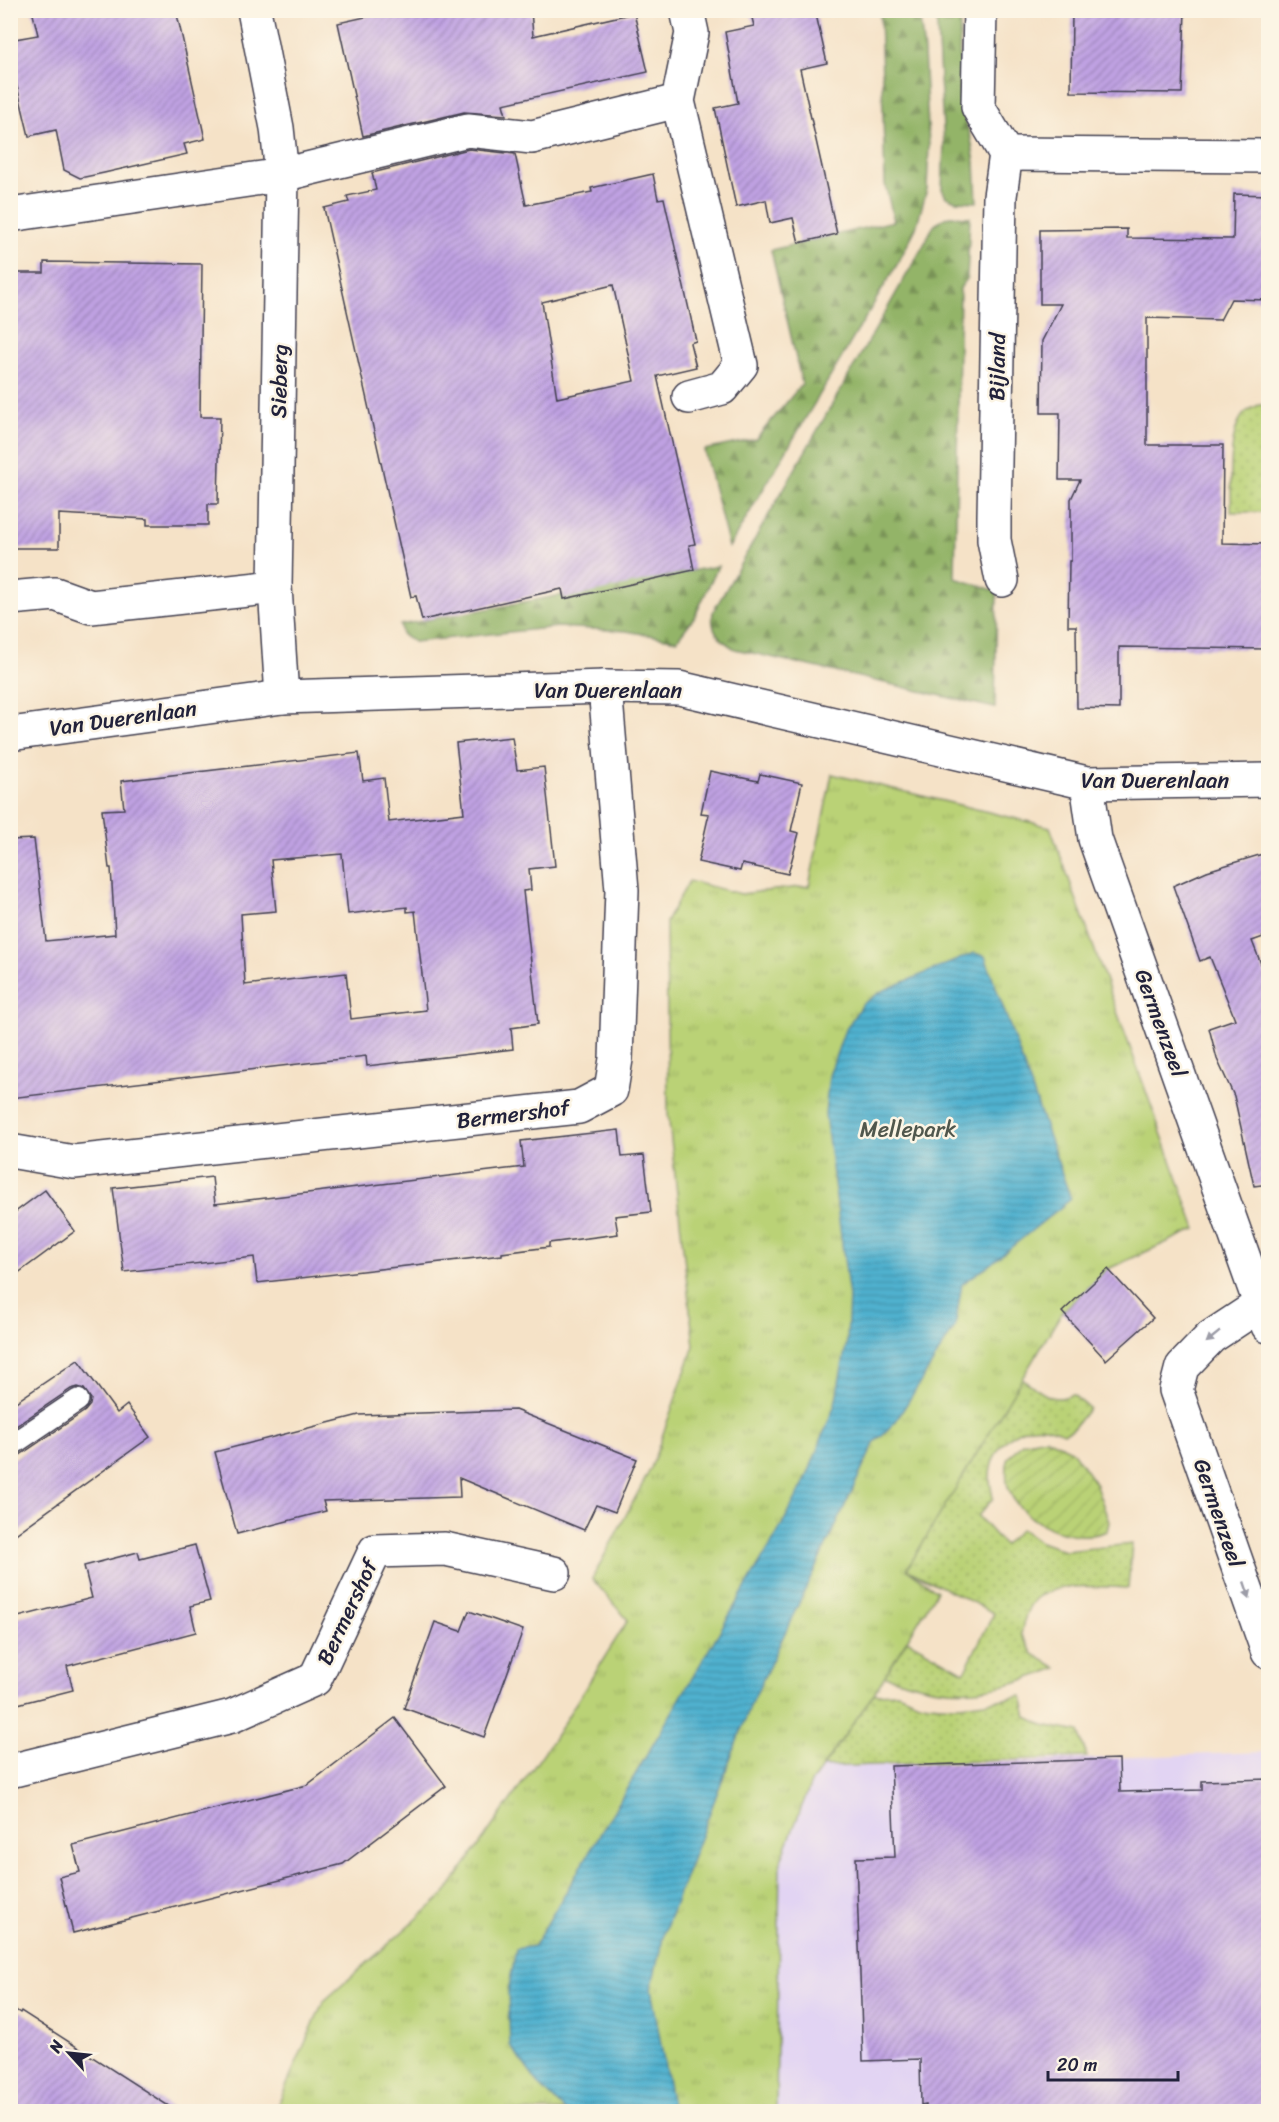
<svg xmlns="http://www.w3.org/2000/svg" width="1279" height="2122" font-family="Sriracha,sans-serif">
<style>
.built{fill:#e2d4f3}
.grass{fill:url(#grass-dots);stroke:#6e7a58;stroke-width:1.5}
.forest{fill:url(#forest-firs);stroke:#5a6b51;stroke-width:1.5}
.park{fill:url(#park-tufts);stroke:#6e7a58;stroke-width:1.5}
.garden{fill:url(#garden-furrows);stroke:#6e7a58;stroke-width:1.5}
.water{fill:url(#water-rules);stroke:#396a85;stroke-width:1.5}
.building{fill:url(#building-hatch);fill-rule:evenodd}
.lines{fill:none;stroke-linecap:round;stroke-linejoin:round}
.service-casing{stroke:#423f50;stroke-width:24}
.minor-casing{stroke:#423f50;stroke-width:36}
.service{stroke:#fff;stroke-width:21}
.minor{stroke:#fff;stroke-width:33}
.oneway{fill:#9c9ca7}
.labels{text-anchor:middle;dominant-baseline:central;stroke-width:5;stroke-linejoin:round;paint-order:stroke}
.street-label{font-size:22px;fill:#22223b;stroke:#fcf5e5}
.park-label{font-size:22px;fill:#50574d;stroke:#fcf5e5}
</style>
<defs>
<pattern id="grass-dots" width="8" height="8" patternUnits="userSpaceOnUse" patternTransform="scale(1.5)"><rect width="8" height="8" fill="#bad276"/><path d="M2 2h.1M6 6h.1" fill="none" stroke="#a0b467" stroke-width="1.8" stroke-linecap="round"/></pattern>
<pattern id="forest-firs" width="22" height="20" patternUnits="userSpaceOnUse" patternTransform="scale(1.5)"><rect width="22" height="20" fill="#93b467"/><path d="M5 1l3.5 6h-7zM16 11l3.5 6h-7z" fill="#789256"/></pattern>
<pattern id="park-tufts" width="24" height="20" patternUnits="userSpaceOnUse" patternTransform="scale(1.5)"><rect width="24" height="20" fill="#bad276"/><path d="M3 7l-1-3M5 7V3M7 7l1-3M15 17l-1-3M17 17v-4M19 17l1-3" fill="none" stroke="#a0b467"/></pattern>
<pattern id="garden-furrows" width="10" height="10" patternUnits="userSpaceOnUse" patternTransform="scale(1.5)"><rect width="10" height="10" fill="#bad276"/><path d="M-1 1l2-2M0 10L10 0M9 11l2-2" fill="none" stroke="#a0b467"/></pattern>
<pattern id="water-rules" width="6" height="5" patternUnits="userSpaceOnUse" patternTransform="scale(1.5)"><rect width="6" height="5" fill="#50b1cf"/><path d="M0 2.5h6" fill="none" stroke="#4290a9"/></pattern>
<pattern id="building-hatch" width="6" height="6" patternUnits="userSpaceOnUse" patternTransform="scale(1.5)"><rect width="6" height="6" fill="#c0a2e3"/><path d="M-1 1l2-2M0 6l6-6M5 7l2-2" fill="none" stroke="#9c84b9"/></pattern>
</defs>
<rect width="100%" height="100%" fill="#fcf5e5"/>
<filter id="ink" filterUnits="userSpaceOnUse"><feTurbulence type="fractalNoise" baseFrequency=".0167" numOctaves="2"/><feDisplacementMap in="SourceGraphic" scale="12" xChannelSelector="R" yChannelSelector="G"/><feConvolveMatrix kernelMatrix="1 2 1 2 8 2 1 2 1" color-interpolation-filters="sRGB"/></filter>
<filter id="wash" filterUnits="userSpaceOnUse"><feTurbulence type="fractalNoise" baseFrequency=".008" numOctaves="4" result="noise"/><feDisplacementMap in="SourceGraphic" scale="24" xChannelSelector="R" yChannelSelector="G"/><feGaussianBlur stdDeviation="1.35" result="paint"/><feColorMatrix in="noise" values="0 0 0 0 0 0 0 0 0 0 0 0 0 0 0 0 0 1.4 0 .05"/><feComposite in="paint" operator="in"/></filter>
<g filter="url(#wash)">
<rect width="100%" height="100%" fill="#f5e2c7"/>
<path class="built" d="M 1268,1752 L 1268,2111 L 776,2112 L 780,1863 L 811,1783 L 823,1767 L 892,1766 Z"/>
<g class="grass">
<path d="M 1259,405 L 1268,405 L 1268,512 L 1231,512 C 1232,487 1226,429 1246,412 C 1250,409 1255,407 1259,405 Z"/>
<path d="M 1021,1378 C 1038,1389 1052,1406 1072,1394 L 1089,1408 L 1072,1430 L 1064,1433 C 1058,1431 1051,1428 1045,1427 C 1016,1422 989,1450 990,1479 C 990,1485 992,1492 993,1498 L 978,1516 L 1004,1545 L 1021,1529 L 1038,1541 L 1065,1551 L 1132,1544 L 1128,1588 C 1102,1587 1062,1582 1039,1596 C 1027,1604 1024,1621 1021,1634 L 1033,1654 L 1057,1668 C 1019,1683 980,1695 939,1689 C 921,1687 903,1680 884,1676 L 907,1640 L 964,1672 L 994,1613 L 906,1569 Z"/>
<path d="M 898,1693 C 905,1696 912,1700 920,1702 C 950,1710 992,1701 1022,1696 L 1027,1717 L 1043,1725 L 1079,1732 L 1087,1757 L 823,1767 L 873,1694 Z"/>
</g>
<g class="forest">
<path d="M 880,11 L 919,11 L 924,52 L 929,146 L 927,189 L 916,228 L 898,263 L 729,547 L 704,450 L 756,439 L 802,384 L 771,250 L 894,221 L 885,184 Z"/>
<path d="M 936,11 L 960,11 L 959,98 L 971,139 L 975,162 L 977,202 L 956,201 L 946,197 L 942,189 L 944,144 Z"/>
<path d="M 950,216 L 970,217 L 967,279 L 960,288 L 955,578 L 997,591 L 995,708 L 735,649 C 720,640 710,631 713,612 L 926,241 C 932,227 935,221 950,216 Z"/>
<path d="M 718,566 L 695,616 L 677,640 L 626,631 L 558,627 L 414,642 L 402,635 L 400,625 Z"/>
</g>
<path class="park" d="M 832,774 L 1050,827 L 1196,1229 L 1108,1269 L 1062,1312 L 907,1569 L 937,1591 L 873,1695 L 811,1783 L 780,1863 L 776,2111 L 275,2112 L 323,2002 L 445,1894 L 554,1738 L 628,1620 L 592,1579 L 651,1468 L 694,1346 L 668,1113 L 666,922 L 689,881 L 741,894 L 809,886 Z"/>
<path class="garden" d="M 1046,1438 L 1072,1450 L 1096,1485 L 1109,1522 L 1107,1531 C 1074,1545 1015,1522 1007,1483 C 1006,1476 1007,1467 1007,1459 L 1022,1443 Z"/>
<path class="water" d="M 974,953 L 985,956 L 1071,1199 L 988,1266 L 962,1284 L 955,1327 L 896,1421 L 875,1442 L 750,1707 L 664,1933 L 651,1989 L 673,2111 L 565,2111 L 540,2086 L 510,2045 L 508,1992 L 516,1949 L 534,1946 L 776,1536 L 806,1479 L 835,1404 L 847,1341 L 849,1297 L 825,1114 L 829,1076 L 844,1032 L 862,1004 L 882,991 Z"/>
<g id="blocks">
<g class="building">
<path d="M 32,10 L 176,10 L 205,139 L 184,144 L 187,154 L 104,173 L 80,178 L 64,170 L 56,130 L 29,136 L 10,57 L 10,40 L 38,35 Z"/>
<path d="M 368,10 L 531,10 L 533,36 L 634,13 L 648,72 L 503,104 L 506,115 L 464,112 L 363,136 L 338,23 L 370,16 Z"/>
<path d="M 750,10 L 815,10 L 827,63 L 800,69 L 837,234 L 799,243 L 793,218 L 770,223 L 766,200 L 736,207 L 715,108 L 738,103 L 725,32 L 754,26 Z"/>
<path d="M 1072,10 L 1185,10 L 1182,93 L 1071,92 Z"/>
<path d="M 469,149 L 515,154 L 526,205 L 592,192 L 591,188 L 653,174 L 658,199 L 664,198 L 696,341 L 690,343 L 696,367 L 657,376 L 695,544 L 689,545 L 694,570 L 564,599 L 562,589 L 422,620 L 416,596 L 411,597 L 324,208 L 349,202 L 347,196 L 376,190 L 372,173 ZM 613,285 L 634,381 L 557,398 L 542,302 Z"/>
<path d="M 1234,194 L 1269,195 L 1269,300 L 1231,299 L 1220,320 L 1147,318 L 1147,445 L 1223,445 L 1222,543 L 1269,544 L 1269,649 L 1119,647 L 1119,709 L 1077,708 L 1076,626 L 1068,626 L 1069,561 L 1071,561 L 1071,499 L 1080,480 L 1059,480 L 1060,413 L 1041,413 L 1042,341 L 1061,304 L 1040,304 L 1040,230 L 1127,229 L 1127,238 L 1233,239 Z"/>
<path d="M 44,262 L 202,264 L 200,417 L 220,417 L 218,504 L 208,504 L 208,525 L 147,525 L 147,519 L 59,514 L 59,548 L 10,548 L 10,273 L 44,273 Z"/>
<path d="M 512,737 L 517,770 L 544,767 L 555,866 L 529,869 L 531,890 L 523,891 L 538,1024 L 511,1028 L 513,1049 L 367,1066 L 366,1056 L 10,1098 L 10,840 L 34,839 L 46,941 L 115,934 L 111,868 L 109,868 L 102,810 L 124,809 L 121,781 L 359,753 L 363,781 L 384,778 L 389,822 L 464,813 L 456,743 ZM 342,854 L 348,914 L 407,907 L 407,912 L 415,911 L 426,1010 L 351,1019 L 346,973 L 245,985 L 241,914 L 276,911 L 271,860 Z"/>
<path d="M 710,771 L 758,781 L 760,774 L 802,783 L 791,831 L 799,833 L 788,874 L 742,864 L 740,871 L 698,862 L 709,814 L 701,813 Z"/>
<path d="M 1269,852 L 1269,935 L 1252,941 L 1269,984 L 1269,1184 L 1254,1186 L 1234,1096 L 1217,1059 L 1209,1028 L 1235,1019 L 1210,957 L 1200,961 L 1173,886 L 1207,871 Z"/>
<path d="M 619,1130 L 622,1157 L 644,1155 L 651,1212 L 615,1216 L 618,1234 L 549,1243 L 549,1247 L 502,1253 L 502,1255 L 257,1283 L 254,1257 L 124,1272 L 113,1188 L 212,1177 L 215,1204 L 524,1167 L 521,1141 Z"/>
<path d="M 45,1190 L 75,1231 L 10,1279 L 10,1216 Z"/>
<path d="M 1108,1269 L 1153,1318 L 1106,1360 L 1062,1312 Z"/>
<path d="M 78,1360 L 117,1413 L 127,1405 L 150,1437 L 10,1538 L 10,1459 L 17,1457 L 85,1411 L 90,1405 L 91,1399 L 84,1389 L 78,1387 L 71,1389 L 10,1430 L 10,1406 Z"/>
<path d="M 515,1410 L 637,1459 L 615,1512 L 596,1505 L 584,1530 L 459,1478 L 460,1497 L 323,1501 L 326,1511 L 237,1534 L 215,1452 L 359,1415 Z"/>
<path d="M 195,1545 L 210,1601 L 190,1606 L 196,1632 L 67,1666 L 73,1690 L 10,1706 L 10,1619 L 92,1598 L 84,1566 L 138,1552 L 140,1559 Z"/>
<path d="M 469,1611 L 523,1630 L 484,1737 L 404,1708 L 435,1622 L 461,1631 Z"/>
<path d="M 395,1718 L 446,1786 L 343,1864 L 73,1933 L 59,1877 L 80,1872 L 73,1845 L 307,1785 Z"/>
<path d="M 1119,1759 L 1120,1792 L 1202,1790 L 1202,1781 L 1269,1779 L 1269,2112 L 926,2112 L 926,2104 L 921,2105 L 920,2059 L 863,2061 L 856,1858 L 895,1857 L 891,1766 Z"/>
<path d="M 10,2006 L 20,2013 L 21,2011 L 178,2112 L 10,2112 Z"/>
</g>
</g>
</g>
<g filter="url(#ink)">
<use href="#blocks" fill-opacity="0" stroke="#423f50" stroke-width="1.5"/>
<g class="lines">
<defs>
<path id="service" d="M 10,1446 L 78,1400"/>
<g id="minor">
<path d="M 254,10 L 277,128 L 282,175 L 275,587 L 282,697"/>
<path d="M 687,10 L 692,33 L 678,101 L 741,365 L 722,388 L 689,397"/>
<path d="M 980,10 L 978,107 L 1006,154 L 1000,196 L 994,516 L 994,540 L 1002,580"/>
<path d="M 1006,154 L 1268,156"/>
<path d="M 10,215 L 282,175 L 468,130 L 532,137 L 678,101"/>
<path d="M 10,598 L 55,594 L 91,607 L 275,587"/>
<path d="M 10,734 L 282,697 L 605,687 L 679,688 L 1087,783 L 1268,780"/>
<path d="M 1087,783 L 1095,839 L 1268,1326"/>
<path d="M 10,1151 L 74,1162 L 579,1107 L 611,1090 L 616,1059 L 622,890 L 605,687"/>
<path d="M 1261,1304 L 1211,1337 L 1182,1367 L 1176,1390 L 1268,1652"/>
<path d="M 10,1771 L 232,1716 L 315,1679 L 375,1551 L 445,1549 L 554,1573"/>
</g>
</defs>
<use href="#service" class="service-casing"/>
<use href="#minor" class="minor-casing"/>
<use href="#service" class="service"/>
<use href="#minor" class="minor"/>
</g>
<defs><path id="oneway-solid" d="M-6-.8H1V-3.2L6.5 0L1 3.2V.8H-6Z" transform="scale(1.5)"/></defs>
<g class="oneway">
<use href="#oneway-solid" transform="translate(1213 1337) rotate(141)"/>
<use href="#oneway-solid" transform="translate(1247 1590) rotate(71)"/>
</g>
</g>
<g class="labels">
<g class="street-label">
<text transform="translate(997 367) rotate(-89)">Bijland</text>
<text transform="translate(279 381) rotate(-89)">Sieberg</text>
<text x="608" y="690">Van Duerenlaan</text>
<text transform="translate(123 718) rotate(-8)">Van Duerenlaan</text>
<text x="1155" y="780">Van Duerenlaan</text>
<text transform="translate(1161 1023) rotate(70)">Germenzeel</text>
<text transform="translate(513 1114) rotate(-7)">Bermershof</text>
<text transform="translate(1219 1513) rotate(71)">Germenzeel</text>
<text transform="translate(347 1612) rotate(-65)">Bermershof</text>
</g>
<g class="park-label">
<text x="908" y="1129">Mellepark</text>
</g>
</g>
<rect width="1279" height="2122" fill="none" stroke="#fcf5e5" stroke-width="36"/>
<g transform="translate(69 2053) rotate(297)" stroke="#fcf5e5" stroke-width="4.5" paint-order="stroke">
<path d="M0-4.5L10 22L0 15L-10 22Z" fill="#22223b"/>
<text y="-9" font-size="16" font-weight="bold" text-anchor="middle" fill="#22223b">N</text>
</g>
<path d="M1048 2071v9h130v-9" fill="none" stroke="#22223b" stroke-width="3"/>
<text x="1057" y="2071" font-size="18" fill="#22223b" stroke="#fcf5e5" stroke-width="4.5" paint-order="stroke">20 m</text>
</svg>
